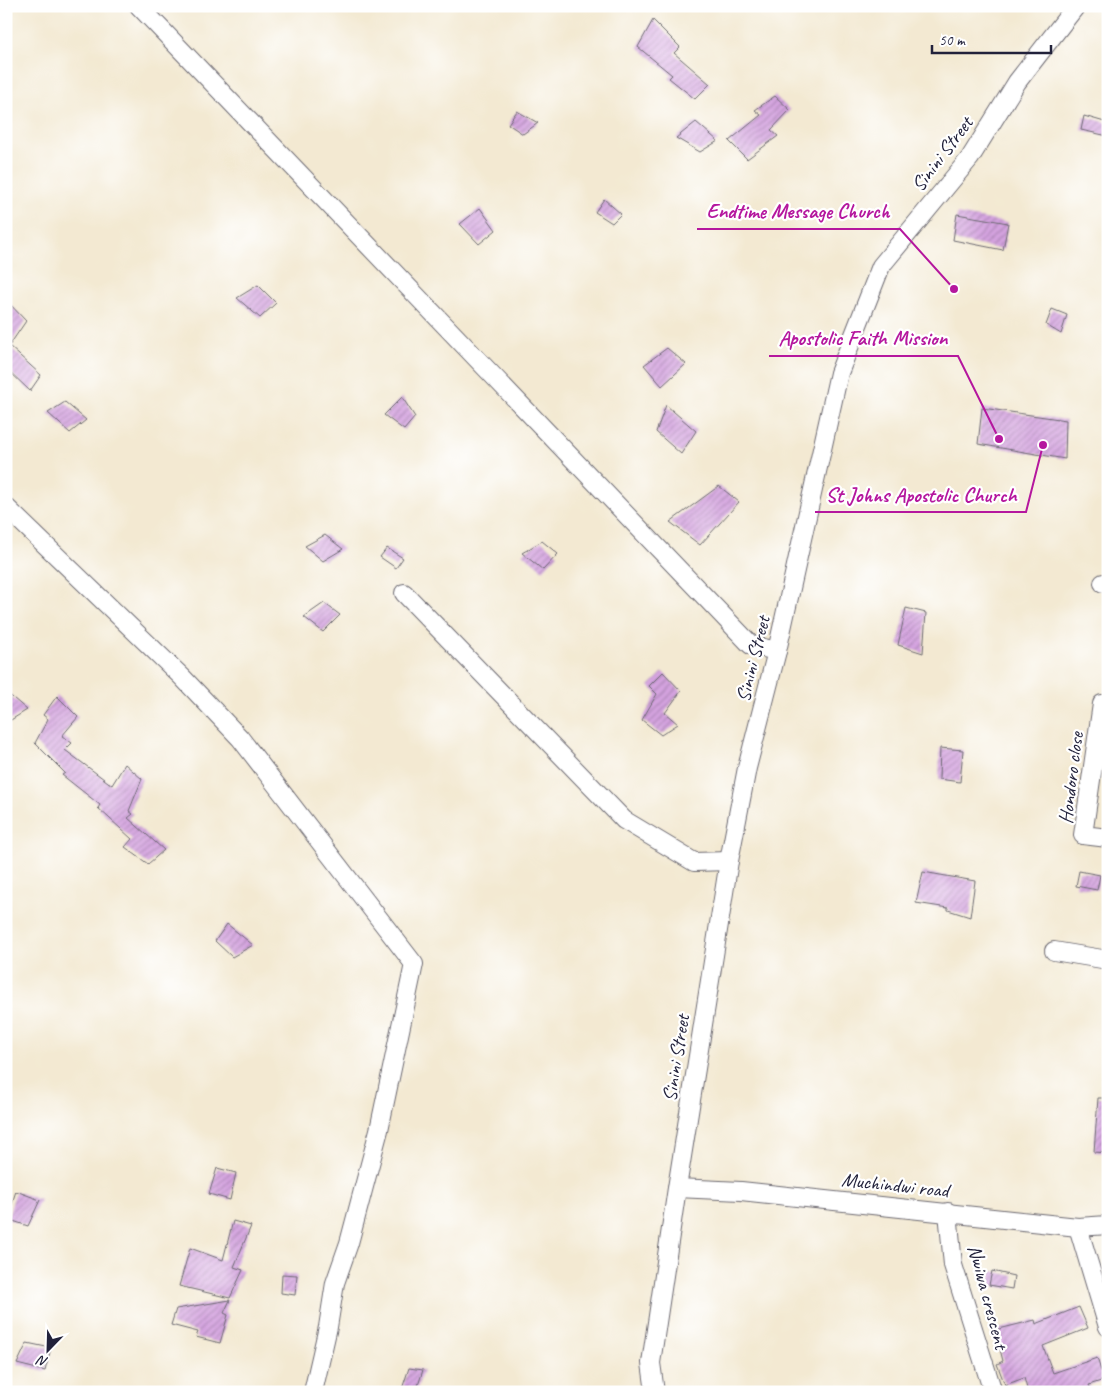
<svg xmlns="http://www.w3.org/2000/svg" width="1114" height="1398" font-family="Caveat,sans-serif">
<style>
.building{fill:url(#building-hatch)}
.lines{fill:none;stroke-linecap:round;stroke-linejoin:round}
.minor-casing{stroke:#6b6870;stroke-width:20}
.minor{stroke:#fff;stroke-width:18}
.labels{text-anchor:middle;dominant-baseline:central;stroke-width:4.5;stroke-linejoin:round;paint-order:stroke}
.street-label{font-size:20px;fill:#22223b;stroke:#fff}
.leader{fill:none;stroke:#b5179e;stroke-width:2}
.callout-dot{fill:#b5179e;stroke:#fff;stroke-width:2}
.callout-label{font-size:21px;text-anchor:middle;font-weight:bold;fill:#b5179e;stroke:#fff;stroke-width:4.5;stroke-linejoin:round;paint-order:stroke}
</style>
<defs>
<pattern id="building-hatch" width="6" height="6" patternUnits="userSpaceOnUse" patternTransform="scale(1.25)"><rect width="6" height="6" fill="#d4a3df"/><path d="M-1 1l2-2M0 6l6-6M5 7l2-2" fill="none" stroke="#ac84b6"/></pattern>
</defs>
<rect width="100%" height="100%" fill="#fff"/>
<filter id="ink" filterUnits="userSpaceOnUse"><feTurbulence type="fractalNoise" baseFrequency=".02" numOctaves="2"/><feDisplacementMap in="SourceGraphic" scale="10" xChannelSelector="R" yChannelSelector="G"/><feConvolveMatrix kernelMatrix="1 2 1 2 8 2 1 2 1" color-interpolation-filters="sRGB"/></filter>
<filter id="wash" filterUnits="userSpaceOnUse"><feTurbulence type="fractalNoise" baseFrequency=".0096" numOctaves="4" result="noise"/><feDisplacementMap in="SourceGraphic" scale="20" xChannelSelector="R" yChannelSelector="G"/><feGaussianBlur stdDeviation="1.12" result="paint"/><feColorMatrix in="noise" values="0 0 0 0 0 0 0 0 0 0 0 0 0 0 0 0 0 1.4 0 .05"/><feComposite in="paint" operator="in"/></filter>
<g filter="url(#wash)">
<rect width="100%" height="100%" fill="#f3e9d2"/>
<g id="blocks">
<g class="building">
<path d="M 653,20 L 680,47 L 674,53 L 710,84 L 695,99 L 669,78 L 672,75 L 638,47 Z"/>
<path d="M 775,96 L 790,110 L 771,130 L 778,136 L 747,159 L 729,141 L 761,115 L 755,110 Z"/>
<path d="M 517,111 L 538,123 L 523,134 L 508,124 Z"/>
<path d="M 1084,116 L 1108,123 L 1108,136 L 1081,130 Z"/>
<path d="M 696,122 L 718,141 L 700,152 L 676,138 Z"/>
<path d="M 604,199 L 621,214 L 612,223 L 595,212 Z"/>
<path d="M 480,208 L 496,230 L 479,244 L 460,224 Z"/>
<path d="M 957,214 L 1008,223 L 1003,250 L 953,240 Z"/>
<path d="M 258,285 L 276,303 L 260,318 L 237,298 Z"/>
<path d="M 6,300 L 26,321 L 9,346 L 41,375 L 30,391 L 6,368 Z"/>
<path d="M 1052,309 L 1067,315 L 1061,334 L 1046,325 Z"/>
<path d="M 667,348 L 686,364 L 662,386 L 644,365 Z"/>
<path d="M 402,397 L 415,417 L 404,430 L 384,415 Z"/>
<path d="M 65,402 L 86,420 L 70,433 L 48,413 Z"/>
<path d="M 666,405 L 696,431 L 681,454 L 656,432 Z"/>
<path d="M 982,408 L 1066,420 L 1065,459 L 978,444 Z"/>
<path d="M 719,486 L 739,502 L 700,545 L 670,522 Z"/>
<path d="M 325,535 L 343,549 L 323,561 L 305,546 Z"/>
<path d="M 542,541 L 558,554 L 543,570 L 522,553 Z"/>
<path d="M 387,548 L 403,558 L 396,568 L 380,557 Z"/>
<path d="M 324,603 L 340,615 L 323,632 L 304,617 Z"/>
<path d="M 906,608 L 926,613 L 923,653 L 898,645 Z"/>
<path d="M 663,672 L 681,691 L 665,713 L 678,724 L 661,735 L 642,720 L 657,694 L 649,686 Z"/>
<path d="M 6,692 L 27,710 L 6,723 Z"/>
<path d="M 57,696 L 78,717 L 62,736 L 72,743 L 65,750 L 112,785 L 125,764 L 142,779 L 129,811 L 133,814 L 128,818 L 164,850 L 148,864 L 125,847 L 132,839 L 98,808 L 100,805 L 62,775 L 65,773 L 35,743 L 48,719 L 43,715 Z"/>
<path d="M 940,748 L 963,750 L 960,782 L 939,779 Z"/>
<path d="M 1079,871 L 1100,875 L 1097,890 L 1076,886 Z"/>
<path d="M 923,872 L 975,881 L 970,917 L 948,910 L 948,908 L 916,903 Z"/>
<path d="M 227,924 L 253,945 L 232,957 L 215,941 Z"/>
<path d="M 1098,1098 L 1108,1098 L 1108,1153 L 1094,1152 Z"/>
<path d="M 217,1168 L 236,1173 L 230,1200 L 209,1194 Z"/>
<path d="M 16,1191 L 40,1200 L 28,1226 L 7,1219 Z"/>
<path d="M 233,1221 L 251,1226 L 234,1267 L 243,1270 L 230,1298 L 179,1286 L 190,1248 L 223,1260 Z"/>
<path d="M 992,1271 L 1014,1276 L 1012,1289 L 989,1285 Z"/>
<path d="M 282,1274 L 297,1275 L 295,1295 L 281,1293 Z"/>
<path d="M 230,1300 L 224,1313 L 228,1315 L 220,1343 L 196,1337 L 198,1332 L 171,1325 L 176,1309 Z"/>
<path d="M 1079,1307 L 1088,1328 L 1043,1346 L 1053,1373 L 1097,1358 L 1104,1380 L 1089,1385 L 1092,1392 L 1028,1392 L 1024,1378 L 1005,1385 L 997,1364 L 1003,1361 L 995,1330 L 1035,1320 L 1036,1324 Z"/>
<path d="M 27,1343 L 51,1348 L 45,1371 L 17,1364 Z"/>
<path d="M 409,1368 L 423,1370 L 416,1392 L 401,1392 Z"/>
</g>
</g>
</g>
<g filter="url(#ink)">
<use href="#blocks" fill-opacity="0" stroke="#6b6870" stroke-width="1"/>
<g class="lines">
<defs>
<g id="minor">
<path d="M 139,6 L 751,645 L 777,651"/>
<path d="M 6,507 L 182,677 L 240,738 L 414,964 L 379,1130 L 349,1243 L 335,1283 L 328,1327 L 313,1392"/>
<path d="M 1103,583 L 1108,583"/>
<path d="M 404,593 L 624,820 L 694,862 L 729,861"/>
<path d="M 1108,705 L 1102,704 L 1083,835 L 1108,838"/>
<path d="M 1054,951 L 1108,960"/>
<path d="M 677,1188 L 741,1191 L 1078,1227 L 1108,1225"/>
<path d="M 948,1212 L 953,1265 L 993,1392"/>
<path d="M 1078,1227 L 1108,1327"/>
<path d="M 655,1392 L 651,1363 L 677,1188 L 729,861 L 747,768 L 777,651 L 839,373 L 881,266 L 970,158 L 1017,82 L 1076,6"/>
</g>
</defs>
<use href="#minor" class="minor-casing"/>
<use href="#minor" class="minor"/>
</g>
</g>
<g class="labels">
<g class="street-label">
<text transform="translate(942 154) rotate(-53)">Sinini Street</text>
<text transform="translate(753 659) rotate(-76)">Sinini Street</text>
<text transform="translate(1071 778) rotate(-83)">Hondoro close</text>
<text transform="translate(676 1058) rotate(-81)">Sinini Street</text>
<text transform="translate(895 1185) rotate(6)">Muchindwi road</text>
<text transform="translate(988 1297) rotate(75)">Nwiwa crescent</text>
</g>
</g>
<path class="leader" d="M954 289L900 229H697M999 439L958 356H769M1043 445L1026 512H815"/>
<g class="callout-dot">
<circle cx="954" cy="289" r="5"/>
<circle cx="999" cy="439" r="5"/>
<circle cx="1043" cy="445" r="5"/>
</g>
<g class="callout-label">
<text x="798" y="218">Endtime Message Church</text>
<text x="863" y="345">Apostolic Faith Mission</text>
<text x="921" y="502">St Johns Apostolic Church</text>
</g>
<rect width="1114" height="1398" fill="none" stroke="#fff" stroke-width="25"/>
<g transform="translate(48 1350) rotate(203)" stroke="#ffffff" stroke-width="4" paint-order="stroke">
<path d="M0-4L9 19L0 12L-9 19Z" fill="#22223b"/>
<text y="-8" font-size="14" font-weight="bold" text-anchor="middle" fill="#22223b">N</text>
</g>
<path d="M932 45v8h119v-8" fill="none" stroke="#22223b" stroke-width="2.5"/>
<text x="939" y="45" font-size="15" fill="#22223b" stroke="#ffffff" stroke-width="4" paint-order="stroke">50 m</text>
</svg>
